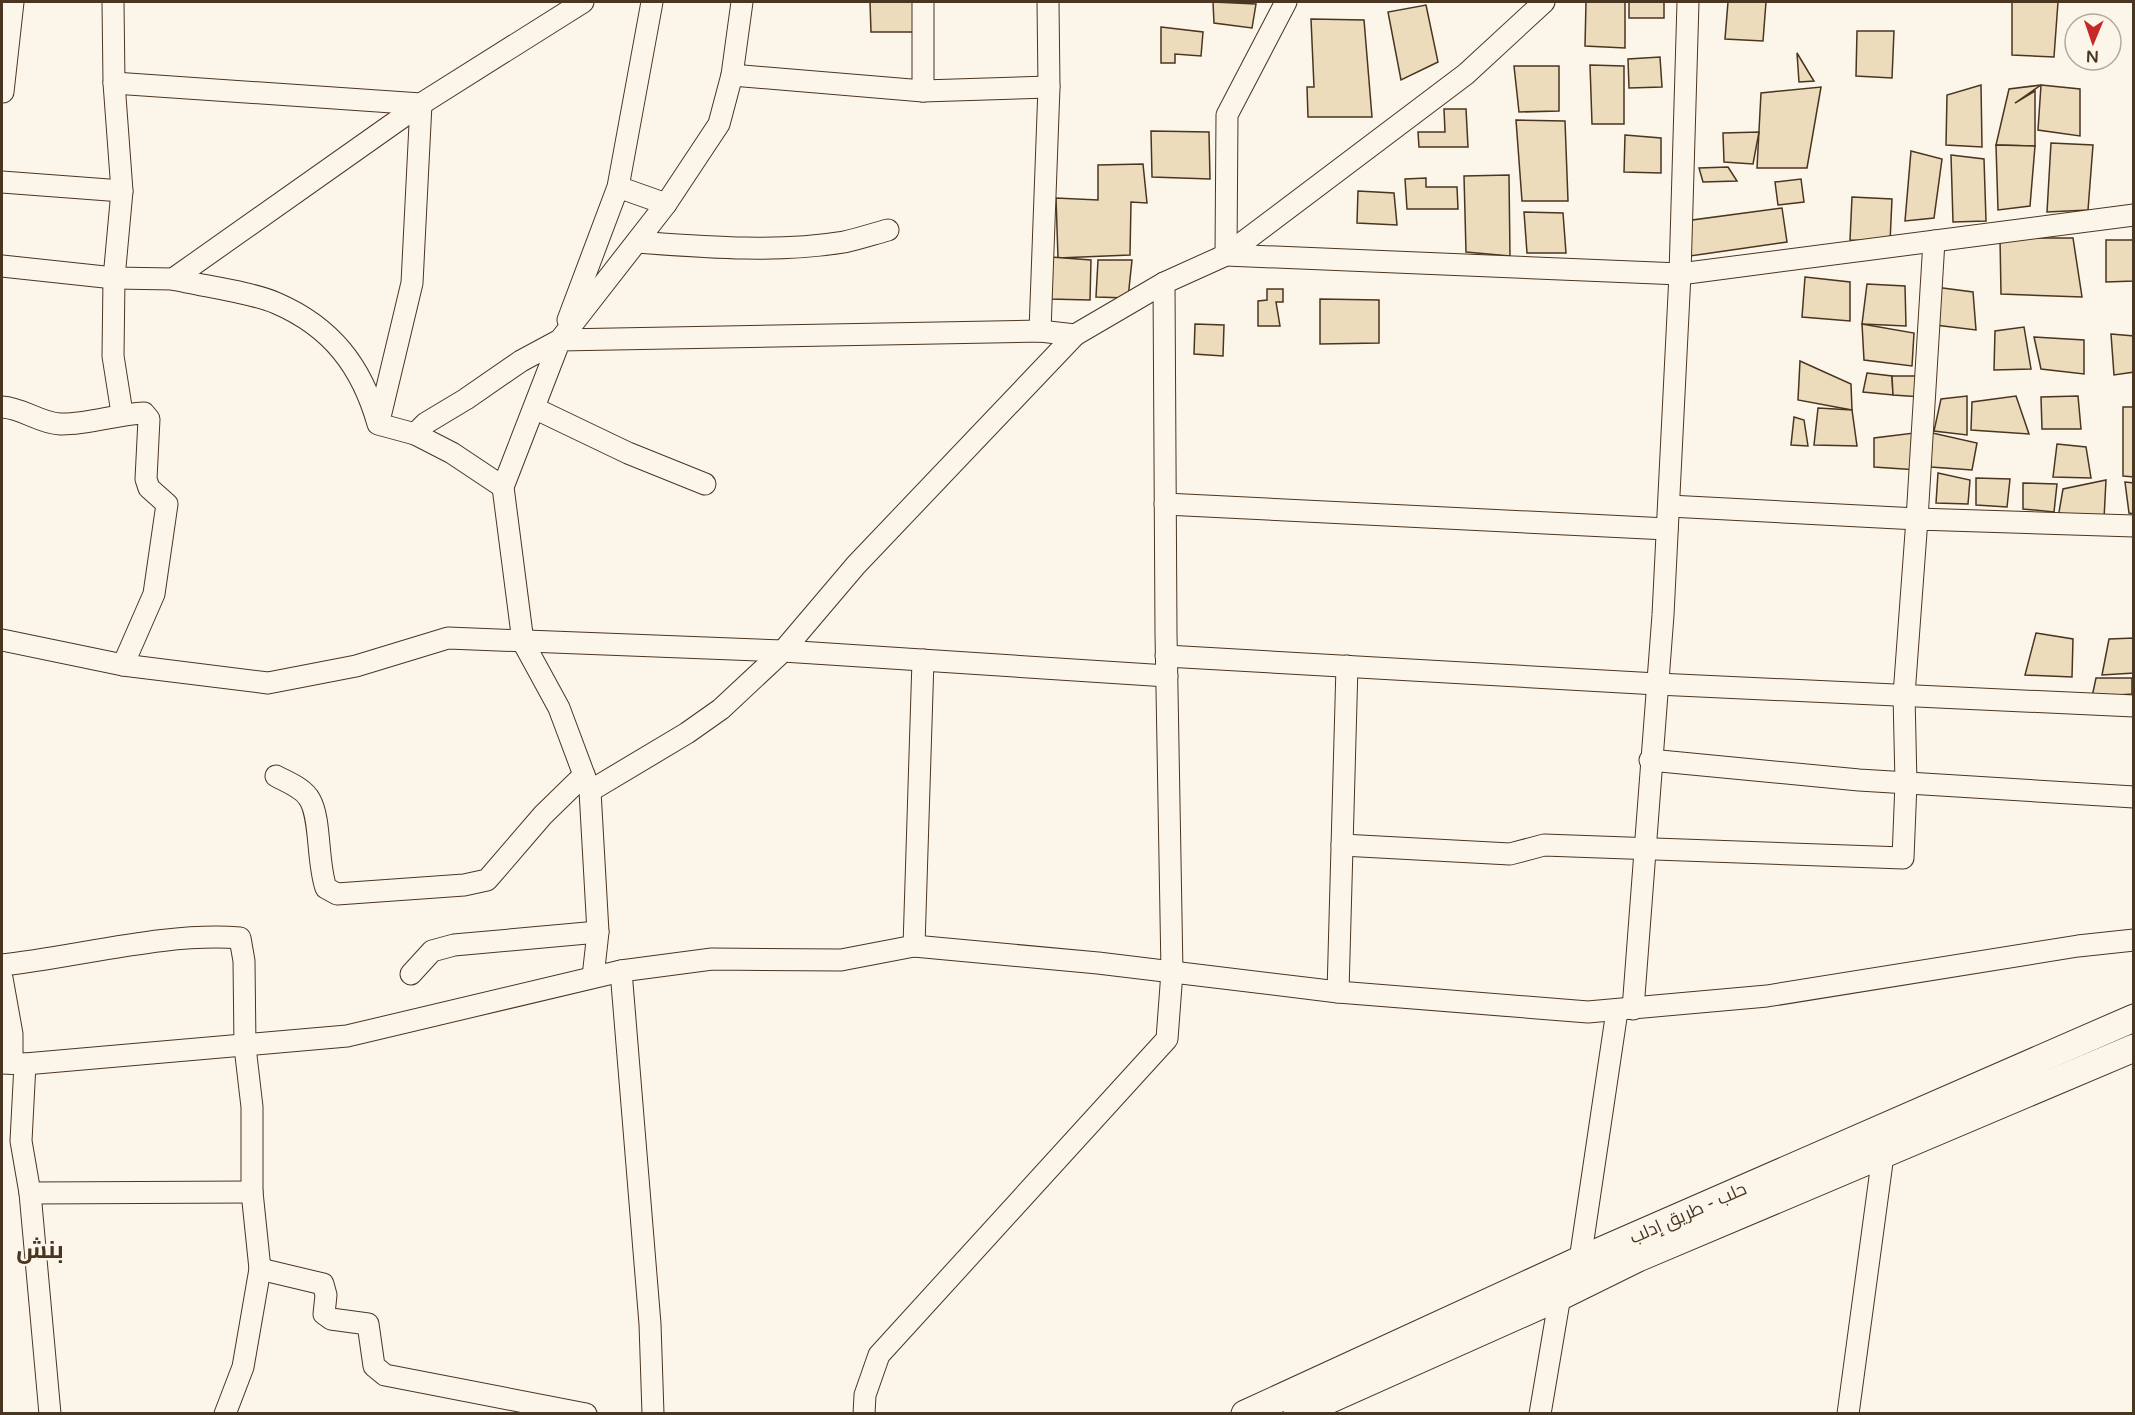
<svg xmlns="http://www.w3.org/2000/svg" width="2135" height="1415" font-family="'Varela Round',Cairo,sans-serif">
<style>
.building{fill:#ecdcbc;stroke:#4a3520;stroke-width:1.5}
.lines{fill:none;stroke-linecap:round;stroke-linejoin:round}
.minor-casing{stroke:#4a3520;stroke-width:23}
.major-casing{stroke:#4a3520;stroke-width:29}
.minor{stroke:#fbf6e9;stroke-width:21}
.major{stroke:#fbf6e9;stroke-width:27}
.labels{text-anchor:middle;dominant-baseline:central;stroke-width:4.5;stroke-linejoin:round;paint-order:stroke}
.street-label{font-size:18px;fill:#4a3520;stroke:#fbf6e9}
.district-label{font-size:24px;font-weight:bold;fill:#4a3520;stroke:#fbf6e9}
</style>
<rect width="100%" height="100%" fill="#fbf6e9"/>
<g class="building">
<path d="M 870,2 L 913,2 L 915,32 L 871,32 Z"/>
<path d="M 1213,2 L 1256,4 L 1252,28 L 1214,23 Z"/>
<path d="M 1586,2 L 1625,2 L 1625,48 L 1585,46 Z"/>
<rect x="1629" y="2" width="35" height="16"/>
<path d="M 1728,2 L 1766,2 L 1763,41 L 1725,39 Z"/>
<path d="M 2012,2 L 2058,2 L 2054,57 L 2012,55 Z"/>
<path d="M 1426,5 L 1438,62 L 1401,80 L 1388,12 Z"/>
<path d="M 1311,19 L 1364,20 L 1372,117 L 1308,117 L 1307,87 L 1314,87 Z"/>
<path d="M 1161,27 L 1203,32 L 1201,56 L 1175,54 L 1175,63 L 1161,63 Z"/>
<path d="M 1857,31 L 1894,31 L 1892,78 L 1856,76 Z"/>
<path d="M 1797,53 L 1809,73 L 1814,81 L 1799,82 Z"/>
<path d="M 1660,57 L 1662,87 L 1629,88 L 1628,59 Z"/>
<path d="M 1590,65 L 1624,66 L 1624,124 L 1592,124 Z"/>
<path d="M 1514,66 L 1559,66 L 1559,111 L 1519,112 Z"/>
<path d="M 1981,85 L 1982,147 L 1946,145 L 1947,95 Z"/>
<path d="M 2041,85 L 2080,89 L 2080,136 L 2038,130 Z"/>
<path d="M 2041,85 L 2015,103 L 2035,91 L 2035,146 L 1996,145 L 2009,89 Z"/>
<path d="M 1821,87 L 1807,168 L 1757,168 L 1761,93 Z"/>
<path d="M 1444,109 L 1466,109 L 1468,147 L 1419,147 L 1418,132 L 1445,132 Z"/>
<path d="M 1516,120 L 1565,121 L 1568,201 L 1522,201 Z"/>
<path d="M 1151,131 L 1209,132 L 1210,179 L 1152,177 Z"/>
<path d="M 1759,132 L 1753,164 L 1724,162 L 1723,133 Z"/>
<path d="M 1625,135 L 1661,138 L 1661,173 L 1624,172 Z"/>
<path d="M 2051,143 L 2093,145 L 2088,210 L 2047,212 Z"/>
<path d="M 1996,145 L 2035,146 L 2030,206 L 1998,210 Z"/>
<path d="M 1911,151 L 1942,159 L 1934,218 L 1905,221 Z"/>
<path d="M 1951,155 L 1984,159 L 1986,221 L 1953,222 Z"/>
<path d="M 1143,164 L 1147,203 L 1131,202 L 1130,255 L 1058,258 L 1056,198 L 1098,200 L 1098,165 Z"/>
<path d="M 1728,167 L 1737,181 L 1703,182 L 1699,168 Z"/>
<path d="M 1509,175 L 1510,256 L 1466,252 L 1464,176 Z"/>
<path d="M 1426,178 L 1426,187 L 1457,187 L 1458,209 L 1407,209 L 1405,179 Z"/>
<path d="M 1801,179 L 1804,202 L 1778,205 L 1775,182 Z"/>
<path d="M 1358,191 L 1394,193 L 1397,225 L 1357,223 Z"/>
<path d="M 1852,197 L 1892,199 L 1890,242 L 1850,240 Z"/>
<path d="M 1782,208 L 1787,242 L 1690,256 L 1685,221 Z"/>
<path d="M 1524,212 L 1563,213 L 1566,253 L 1527,253 Z"/>
<path d="M 2000,238 L 2073,238 L 2082,297 L 2001,294 Z"/>
<path d="M 2106,240 L 2134,240 L 2134,281 L 2106,282 Z"/>
<path d="M 1051,257 L 1091,260 L 1090,300 L 1049,299 Z"/>
<path d="M 1098,260 L 1132,260 L 1128,298 L 1096,297 Z"/>
<path d="M 1805,277 L 1850,282 L 1850,321 L 1802,317 Z"/>
<path d="M 1867,284 L 1905,286 L 1906,326 L 1862,324 Z"/>
<path d="M 1935,287 L 1973,292 L 1976,330 L 1935,325 Z"/>
<path d="M 1267,289 L 1283,289 L 1283,302 L 1276,302 L 1280,326 L 1258,326 L 1258,301 L 1267,300 Z"/>
<path d="M 1320,299 L 1379,300 L 1379,343 L 1320,344 Z"/>
<path d="M 1195,324 L 1224,325 L 1223,356 L 1194,354 Z"/>
<path d="M 1862,324 L 1914,333 L 1912,366 L 1864,360 Z"/>
<path d="M 2024,327 L 2031,369 L 1994,370 L 1995,331 Z"/>
<path d="M 2111,334 L 2134,336 L 2134,372 L 2114,375 Z"/>
<path d="M 2034,337 L 2084,340 L 2084,374 L 2041,369 Z"/>
<path d="M 1800,361 L 1851,384 L 1852,410 L 1798,400 Z"/>
<path d="M 1867,373 L 1892,376 L 1893,395 L 1863,392 Z"/>
<path d="M 1892,376 L 1922,376 L 1922,397 L 1893,395 Z"/>
<path d="M 1967,396 L 1967,435 L 1934,431 L 1941,399 Z"/>
<path d="M 2016,396 L 2029,434 L 1971,430 L 1972,402 Z"/>
<path d="M 2078,396 L 2081,429 L 2042,429 L 2041,397 Z"/>
<path d="M 2123,407 L 2134,407 L 2134,477 L 2123,476 Z"/>
<path d="M 1818,408 L 1852,410 L 1857,446 L 1814,445 Z"/>
<path d="M 1794,417 L 1804,420 L 1808,446 L 1791,445 Z"/>
<path d="M 1922,432 L 1918,470 L 1874,467 L 1874,438 Z"/>
<path d="M 1928,432 L 1977,443 L 1972,470 L 1931,467 Z"/>
<path d="M 2057,444 L 2086,447 L 2091,478 L 2053,477 Z"/>
<path d="M 1938,473 L 1970,480 L 1968,504 L 1936,503 Z"/>
<path d="M 1976,478 L 2010,479 L 2007,507 L 1976,505 Z"/>
<path d="M 2106,480 L 2104,519 L 2058,518 L 2063,489 Z"/>
<path d="M 2125,482 L 2134,483 L 2134,514 L 2129,513 Z"/>
<path d="M 2023,483 L 2057,484 L 2054,512 L 2023,509 Z"/>
<path d="M 2036,633 L 2073,639 L 2072,677 L 2025,675 Z"/>
<path d="M 2134,638 L 2134,673 L 2102,675 L 2109,639 Z"/>
<path d="M 2096,678 L 2132,678 L 2132,694 L 2092,697 Z"/>
</g>
<g class="lines">
<defs>
<g id="minor">
<path d="M 113,2 L 114,83 L 122,191 L 114,278 L 113,356 L 122,413"/>
<path d="M 1286,2 L 1227,115 L 1226,255 L 1680,274 L 2134,215"/>
<path d="M 732,75 L 923,91 L 1049,87"/>
<path d="M 114,83 L 421,104 L 412,283 L 379,421"/>
<path d="M 923,91 L 923,2"/>
<path d="M 3,92 L 13,2"/>
<path d="M 2,182 L 122,191"/>
<path d="M 618,187 L 666,204"/>
<path d="M 637,242 C 705,247 775,253 844,242 C 858,239 873,234 888,230"/>
<path d="M 2,266 L 114,278 L 173,279 L 421,104 L 583,2"/>
<path d="M 173,279 C 202,286 251,292 276,303 C 332,327 362,367 378,424 L 415,434 L 426,423 L 466,399 L 521,361 L 560,340 L 666,204 L 719,124 L 732,75 L 742,2"/>
<path d="M 568,320 L 618,187 L 652,2"/>
<path d="M 1040,331 L 1049,87 L 1048,2"/>
<path d="M 2,407 C 23,408 39,423 60,424 C 87,425 116,414 144,413 L 149,419 L 146,479 L 149,488 L 167,504 L 154,594 L 123,665"/>
<path d="M 534,408 L 628,453 L 705,484"/>
<path d="M 415,434 L 452,453 L 503,487"/>
<path d="M 1165,504 L 1667,529"/>
<path d="M 1669,506 L 1917,519 L 1934,241"/>
<path d="M 2,640 L 123,665 L 268,683 L 356,666 L 448,638 L 783,651 L 1167,676"/>
<path d="M 1166,656 L 1657,684 L 2134,706"/>
<path d="M 1650,760 L 1859,780 L 2134,797"/>
<path d="M 276,776 C 287,782 304,788 310,800 C 321,819 317,863 326,888 L 337,894 L 464,885 L 487,880 L 543,815 L 584,775"/>
<path d="M 590,791 L 687,733 L 721,709 L 783,651 L 856,565 L 1075,335"/>
<path d="M 1342,845 L 1510,854 L 1544,845 L 1903,858 L 1906,783 L 1904,695 L 1917,519 L 2134,526"/>
<path d="M 914,946 L 923,660"/>
<path d="M 2,965 C 77,957 165,932 240,938 L 244,961 L 245,1047 L 252,1107 L 252,1192 L 260,1269 L 243,1367 L 225,1414"/>
<path d="M 621,971 L 650,1324 L 653,1414"/>
<path d="M 411,974 L 432,951 L 454,945 L 598,932"/>
<path d="M 593,977 L 598,932 L 590,791 L 559,708 L 523,642 L 503,487 L 560,340 L 1040,331 L 1075,335 L 1164,283 L 1226,255 L 1466,74 L 1544,2"/>
<path d="M 2,978 L 12,1034 L 12,1063"/>
<path d="M 1338,992 L 1347,666"/>
<path d="M 1633,1009 L 1663,615 L 1680,274 L 1688,2"/>
<path d="M 2,1063 L 25,1064 L 347,1036 L 621,971 L 712,959 L 841,960 L 914,946 L 1098,963 L 1338,992 L 1588,1012 L 1767,996 L 2078,946 L 2134,940"/>
<path d="M 25,1064 L 21,1141 L 30,1193 L 50,1414"/>
<path d="M 30,1193 L 252,1192"/>
<path d="M 1580,1260 L 1617,1011"/>
<path d="M 260,1269 L 323,1284 L 326,1295 L 324,1314 L 331,1319 L 368,1324 L 374,1366 L 385,1375 L 586,1414"/>
<path d="M 864,1414 L 865,1395 L 879,1355 L 1167,1039 L 1172,972 L 1166,633 L 1164,283"/>
<path d="M 1540,1414 L 1562,1284"/>
<path d="M 1848,1414 L 1883,1155"/>
</g>
<g id="major">
<path d="M 1245,1414 L 1580,1260 L 2134,1018"/>
<path d="M 1297,1414 L 1559,1297 L 1638,1258 L 2134,1048"/>
</g>
</defs>
<use href="#minor" class="minor-casing"/>
<use href="#major" class="major-casing"/>
<use href="#minor" class="minor"/>
<use href="#major" class="major"/>
</g>
<g class="labels">
<g class="street-label">
<text transform="translate(1688 1213) rotate(-24)">حلب - طريق إدلب</text>
</g>
<g class="district-label">
<text x="40" y="1250">بنش</text>
</g>
</g>
<rect width="2135" height="1415" fill="none" stroke="#4a3520" stroke-width="6"/>
<g transform="translate(2093 42) rotate(182)"><circle r="28" fill="#fbf6e9" stroke="#b4a999" stroke-width="1.5"/>
<path d="M0-4.5L10 22L0 15L-10 22Z" fill="#c62828"/>
<text y="-9" font-size="16" font-weight="bold" text-anchor="middle" fill="#4a3520">N</text>
</g>
</svg>
